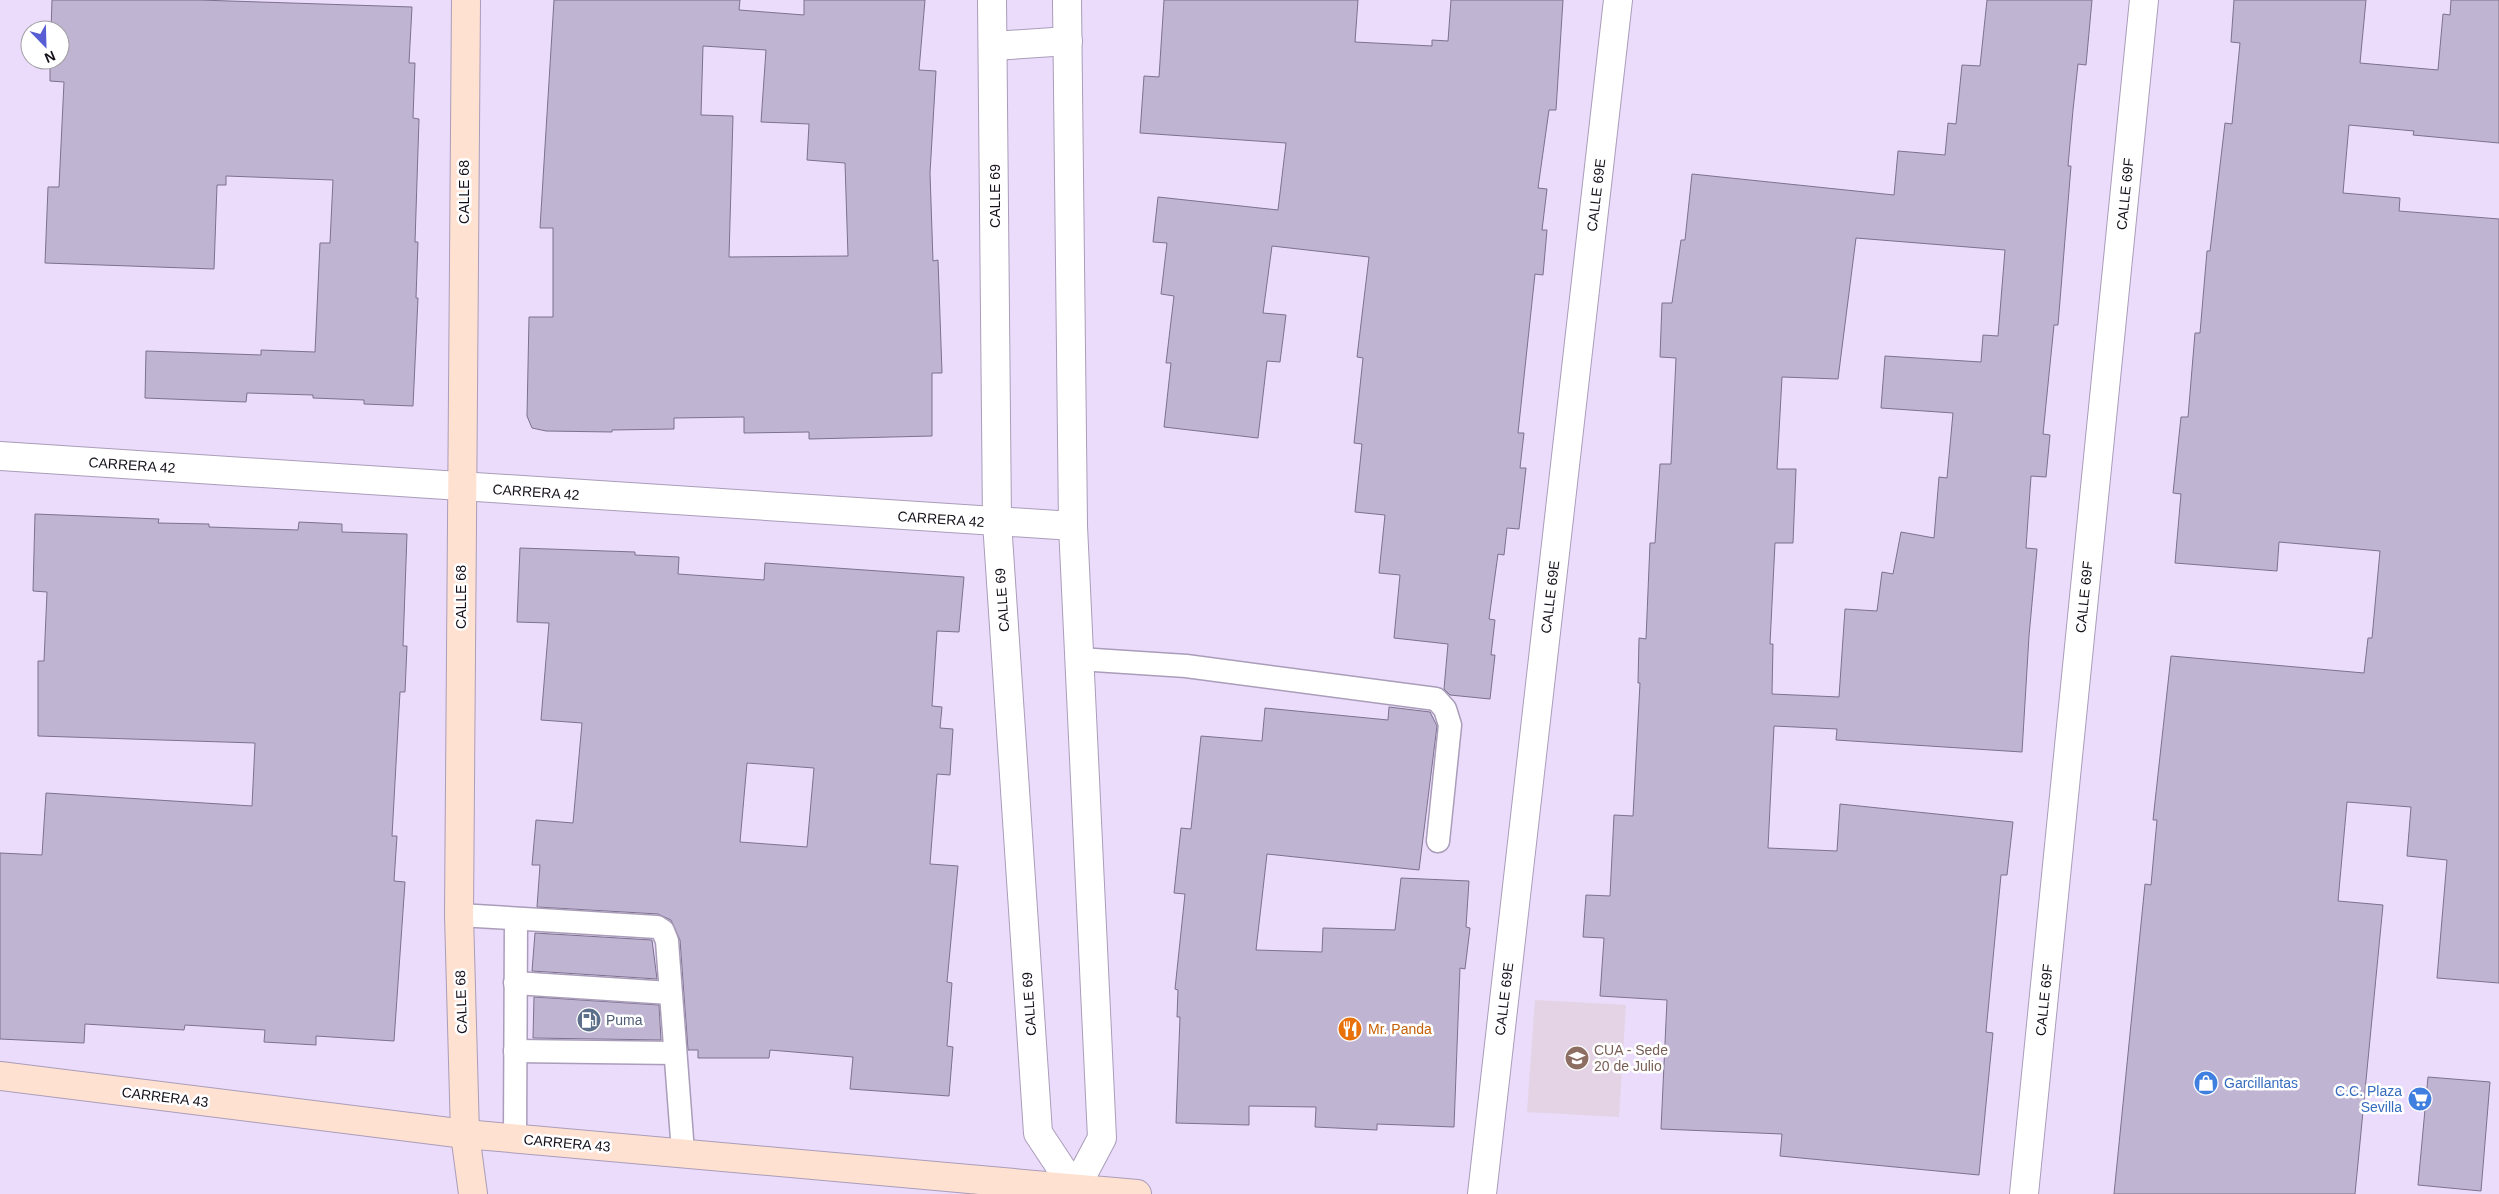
<svg xmlns="http://www.w3.org/2000/svg" width="2499" height="1194" font-family="Arial,sans-serif">
<style>
.education{fill:#e3d3e5}
.building{fill:#bfb4d2;stroke:#7c728d;fill-rule:evenodd}
.lines{fill:none;stroke-linecap:round;stroke-linejoin:round}
.lane-casing{stroke:#aa9db9;stroke-width:25}
.street-casing{stroke:#aa9db9;stroke-width:30}
.secondary-casing{stroke:#aa9db9;stroke-width:30}
.lane{stroke:#fff;stroke-width:22}
.street{stroke:#fff;stroke-width:28}
.secondary{stroke:#ffe1d2;stroke-width:28}
.labels{text-anchor:middle;dominant-baseline:central;stroke-width:5;stroke-linejoin:round;paint-order:stroke}
.street-label{font-size:14px;fill:#140f19;stroke:#fff}
.service-label{font-size:14px;fill:#4e5e75;stroke:#fff;text-anchor:start}
.food-label{font-size:14px;fill:#c56008;stroke:#fff;text-anchor:start}
.education-label{font-size:14px;fill:#785e54;stroke:#fff;text-anchor:start}
.shop-label{font-size:14px;fill:#366cbe;stroke:#fff;text-anchor:start}
</style>
<rect width="100%" height="100%" fill="#eadcfa"/>
<path class="education" d="M 1535,1000 L 1626,1005 L 1619,1117 L 1527,1112 Z"/>
<g class="building">
<path d="M 52,0 L 199,0 L 412,7 L 409,63 L 415,63 L 413,118 L 419,119 L 415,242 L 418,242 L 416,298 L 418,298 L 413,406 L 364,404 L 364,400 L 313,398 L 313,395 L 247,393 L 246,402 L 145,398 L 146,351 L 261,355 L 261,350 L 315,352 L 320,243 L 330,243 L 333,180 L 226,176 L 226,185 L 217,185 L 214,269 L 45,263 L 48,187 L 59,187 L 64,82 L 50,81 L 50,60 L 60,60 L 60,30 L 51,30 Z"/>
<path d="M 554,0 L 740,0 L 739,10 L 804,15 L 804,0 L 925,0 L 919,70 L 936,71 L 930,173 L 933,261 L 938,260 L 942,373 L 932,373 L 932,436 L 809,439 L 809,432 L 744,433 L 744,417 L 674,418 L 674,429 L 612,430 L 612,432 L 546,431 L 532,428 L 527,416 L 529,317 L 553,317 L 553,228 L 540,228 ZM 703,46 L 766,50 L 761,122 L 809,124 L 807,160 L 845,163 L 848,256 L 729,257 L 733,116 L 701,115 Z"/>
<path d="M 1164,0 L 1358,0 L 1355,42 L 1432,46 L 1432,40 L 1448,41 L 1451,0 L 1563,0 L 1556,110 L 1549,110 L 1538,188 L 1547,189 L 1542,230 L 1547,230 L 1543,275 L 1535,274 L 1518,433 L 1524,433 L 1520,468 L 1526,468 L 1519,529 L 1507,528 L 1504,555 L 1498,554 L 1489,619 L 1495,620 L 1491,655 L 1495,655 L 1490,699 L 1450,695 L 1444,689 L 1448,644 L 1394,638 L 1400,575 L 1379,573 L 1385,515 L 1355,512 L 1362,444 L 1354,443 L 1363,358 L 1357,357 L 1369,257 L 1272,246 L 1263,313 L 1286,315 L 1280,362 L 1267,361 L 1258,438 L 1164,427 L 1171,363 L 1166,363 L 1174,296 L 1161,294 L 1167,243 L 1153,242 L 1158,197 L 1278,210 L 1286,143 L 1140,133 L 1144,76 L 1159,77 Z"/>
<path d="M 1987,0 L 2092,0 L 2086,65 L 2078,64 L 2073,110 L 2068,166 L 2071,166 L 2058,325 L 2054,325 L 2043,434 L 2050,435 L 2046,477 L 2031,476 L 2026,548 L 2037,549 L 2029,636 L 2022,752 L 1836,740 L 1837,729 L 1774,726 L 1768,848 L 1837,851 L 1840,804 L 2013,822 L 2007,875 L 2001,875 L 1986,1032 L 1993,1033 L 1979,1175 L 1780,1156 L 1782,1134 L 1661,1129 L 1667,1000 L 1600,996 L 1604,938 L 1583,937 L 1586,895 L 1610,896 L 1614,815 L 1633,816 L 1640,683 L 1638,683 L 1639,638 L 1646,639 L 1650,543 L 1655,543 L 1660,464 L 1671,464 L 1676,358 L 1660,357 L 1662,303 L 1672,303 L 1681,240 L 1685,240 L 1692,174 L 1894,195 L 1898,151 L 1945,155 L 1948,123 L 1956,124 L 1962,65 L 1980,66 ZM 1856,238 L 2005,250 L 1998,336 L 1983,335 L 1981,362 L 1885,356 L 1881,408 L 1953,413 L 1947,478 L 1939,477 L 1934,538 L 1901,532 L 1893,574 L 1882,572 L 1877,611 L 1845,609 L 1839,697 L 1772,694 L 1773,644 L 1770,644 L 1775,543 L 1793,543 L 1796,469 L 1777,469 L 1782,377 L 1838,379 Z"/>
<path d="M 2234,0 L 2366,0 L 2360,63 L 2438,70 L 2443,14 L 2450,15 L 2451,0 L 2499,0 L 2499,143 L 2413,135 L 2414,131 L 2349,125 L 2343,193 L 2400,198 L 2399,211 L 2499,219 L 2499,983 L 2437,978 L 2447,860 L 2407,856 L 2411,807 L 2347,802 L 2338,901 L 2383,905 L 2355,1194 L 2114,1194 L 2145,884 L 2151,885 L 2157,820 L 2153,820 L 2171,656 L 2364,673 L 2368,638 L 2372,638 L 2380,551 L 2279,542 L 2277,571 L 2175,563 L 2181,494 L 2173,493 L 2181,417 L 2188,417 L 2195,333 L 2200,333 L 2207,251 L 2210,251 L 2225,123 L 2232,124 L 2240,43 L 2231,42 Z"/>
<path d="M 35,514 L 159,519 L 158,523 L 209,524 L 209,527 L 298,530 L 299,522 L 342,524 L 342,532 L 407,534 L 403,646 L 407,646 L 405,692 L 400,692 L 392,836 L 397,836 L 394,881 L 405,882 L 394,1041 L 316,1036 L 316,1045 L 264,1042 L 265,1030 L 185,1025 L 184,1030 L 85,1024 L 84,1043 L 0,1039 L 0,853 L 42,855 L 46,793 L 252,806 L 255,743 L 38,736 L 38,661 L 44,661 L 47,592 L 33,591 Z"/>
<path d="M 520,548 L 635,552 L 635,555 L 679,557 L 678,574 L 764,580 L 765,563 L 964,577 L 959,632 L 937,631 L 932,706 L 942,707 L 940,728 L 953,729 L 950,775 L 937,774 L 930,864 L 958,866 L 947,982 L 952,983 L 947,1046 L 953,1047 L 949,1096 L 850,1089 L 853,1057 L 770,1050 L 769,1058 L 698,1058 L 698,1050 L 688,1050 L 680,940 L 671,920 L 658,914 L 537,907 L 540,865 L 532,865 L 536,820 L 573,823 L 582,723 L 541,720 L 549,623 L 517,622 ZM 747,763 L 814,768 L 807,847 L 740,842 Z"/>
<path d="M 1389,707 L 1430,712 L 1437,726 L 1419,870 L 1267,854 L 1256,950 L 1322,952 L 1323,928 L 1395,930 L 1401,878 L 1469,881 L 1466,927 L 1470,928 L 1465,969 L 1460,968 L 1454,1127 L 1377,1124 L 1377,1130 L 1315,1127 L 1316,1107 L 1249,1106 L 1249,1125 L 1176,1123 L 1180,1017 L 1177,1017 L 1178,990 L 1175,989 L 1185,894 L 1174,893 L 1181,828 L 1191,829 L 1201,736 L 1262,741 L 1265,708 L 1388,720 Z"/>
<path d="M 535,933 L 652,940 L 657,979 L 532,971 Z"/>
<path d="M 534,997 L 659,1005 L 661,1040 L 533,1038 Z"/>
<path d="M 2428,1077 L 2490,1082 L 2481,1191 L 2418,1185 Z"/>
</g>
<g class="lines">
<defs>
<g id="lane">
<path d="M 1079,659 L 1186,666 L 1436,699 L 1445,709 L 1450,725 L 1438,841"/>
<path d="M 459,915 L 657,927 L 663,931 L 667,941 L 683,1152"/>
<path d="M 515,983 L 670,993"/>
<path d="M 515,1051 L 675,1053"/>
<path d="M 515,1139 L 516,919"/>
</g>
<g id="street">
<path d="M 992,0 L 997,522 L 1038,1133 L 1075,1189 L 1075,1194"/>
<path d="M 1067,0 L 1073,526 L 1102,1138 L 1075,1189"/>
<path d="M 994,46 L 1068,41"/>
<path d="M 0,456 L 1073,526"/>
<path d="M 1482,1194 L 1618,0"/>
<path d="M 2024,1194 L 2144,0"/>
</g>
<g id="secondary">
<path d="M 466,0 L 459,915 L 465,1134 L 473,1194"/>
<path d="M 0,1076 L 465,1134 L 1137,1194"/>
</g>
</defs>
<use href="#lane" class="lane-casing"/>
<use href="#street" class="street-casing"/>
<use href="#secondary" class="secondary-casing"/>
<use href="#lane" class="lane"/>
<use href="#street" class="street"/>
<use href="#secondary" class="secondary"/>
</g>
<defs>
<symbol id="fuel-disc" viewBox="-11 -11 22 22"><circle r="9.5" fill="#5c6f8a" stroke="#fff"/><path d="M-5.5-6h7V0h2V4h1.3V-2.5L3-4.5l.8-.8L6-3V5H2.5V1h-1V6h-7ZM-4.2-4.7v3.2H.2V-4.7Z" fill="#fff"/></symbol>
<symbol id="restaurant-disc" viewBox="-11 -11 22 22"><circle r="9.5" fill="#e8710a" stroke="#fff"/><path d="M-5-6h1v4h1v-4h1v4h1v-4h1v5L-1.5 .5V6h-2V.5L-5-1ZM5-6V6H3V1.5H1.5Q1.5-4 5-6Z" fill="#fff"/></symbol>
<symbol id="university-disc" viewBox="-11 -11 22 22"><circle r="9.5" fill="#8d6e63" stroke="#fff"/><path d="M0-5L7-2L0 1L-7-2ZM-4 1L0 2.5L4 1V4Q0 6-4 4Z" fill="#fff"/></symbol>
<symbol id="shop-disc" viewBox="-11 -11 22 22"><circle r="9.5" fill="#3f7fe0" stroke="#fff"/><path d="M-5-2.5h2.3a2.7 3.5 0 0 1 5.4 0H5L5.5 6h-11ZM-1.5-2.5h3a1.5 2.3 0 0 0-3 0Z" fill="#fff"/></symbol>
<symbol id="supermarket-disc" viewBox="-11 -11 22 22"><circle r="9.5" fill="#3f7fe0" stroke="#fff"/><path d="M-6-5.5h2.5l.6 2H6L4.5 2H-2.5L-4.4-4H-6ZM-1.5 3.2a1.3 1.3 0 1 0 .1 0ZM3 3.2a1.3 1.3 0 1 0 .1 0Z" fill="#fff"/></symbol>
</defs>
<g fill-rule="evenodd">
<use href="#fuel-disc" x="575" y="1006" width="28" height="28"/>
<use href="#restaurant-disc" x="1336" y="1015" width="28" height="28"/>
<use href="#university-disc" x="1563" y="1044" width="28" height="28"/>
<use href="#shop-disc" x="2192" y="1069" width="28" height="28"/>
<use href="#supermarket-disc" x="2406" y="1085" width="28" height="28"/>
</g>
<g class="labels">
<g class="street-label">
<text transform="translate(464 192) rotate(-90)">CALLE 68</text>
<text transform="translate(2125 194) rotate(-84)">CALLE 69F</text>
<text transform="translate(1596 195) rotate(-83)">CALLE 69E</text>
<text transform="translate(995 196) rotate(-90)">CALLE 69</text>
<text transform="translate(132 465) rotate(4)">CARRERA 42</text>
<text transform="translate(536 492) rotate(4)">CARRERA 42</text>
<text transform="translate(941 519) rotate(4)">CARRERA 42</text>
<text transform="translate(461 597) rotate(-90)">CALLE 68</text>
<text transform="translate(1550 597) rotate(-83)">CALLE 69E</text>
<text transform="translate(2084 597) rotate(-84)">CALLE 69F</text>
<text transform="translate(1002 600) rotate(-94)">CALLE 69</text>
<text transform="translate(1504 999) rotate(-83)">CALLE 69E</text>
<text transform="translate(2044 1000) rotate(-84)">CALLE 69F</text>
<text transform="translate(461 1002) rotate(-92)">CALLE 68</text>
<text transform="translate(1029 1004) rotate(-94)">CALLE 69</text>
<text transform="translate(165 1097) rotate(7)">CARRERA 43</text>
<text transform="translate(567 1143) rotate(5)">CARRERA 43</text>
</g>
<g class="service-label">
<text x="606" y="1020">Puma</text>
</g>
<g class="food-label">
<text x="1368" y="1029">Mr. Panda</text>
</g>
<g class="education-label">
<text x="1594" y="1050">CUA - Sede<tspan x="1594" dy="16">20 de Julio</tspan></text>
</g>
<g class="shop-label">
<text x="2224" y="1083">Garcillantas</text>
<text x="2402" y="1091" text-anchor="end">C.C. Plaza<tspan x="2402" dy="16">Sevilla</tspan></text>
</g>
</g>
<g transform="translate(45 45) rotate(157)"><circle r="24" fill="#ffffff" stroke="#a19fa3"/>
<path d="M0-4L9 19L0 12L-9 19Z" fill="#585dd4"/>
<text y="-8" font-size="14" font-weight="bold" text-anchor="middle" fill="#140f19">N</text>
</g>
</svg>
